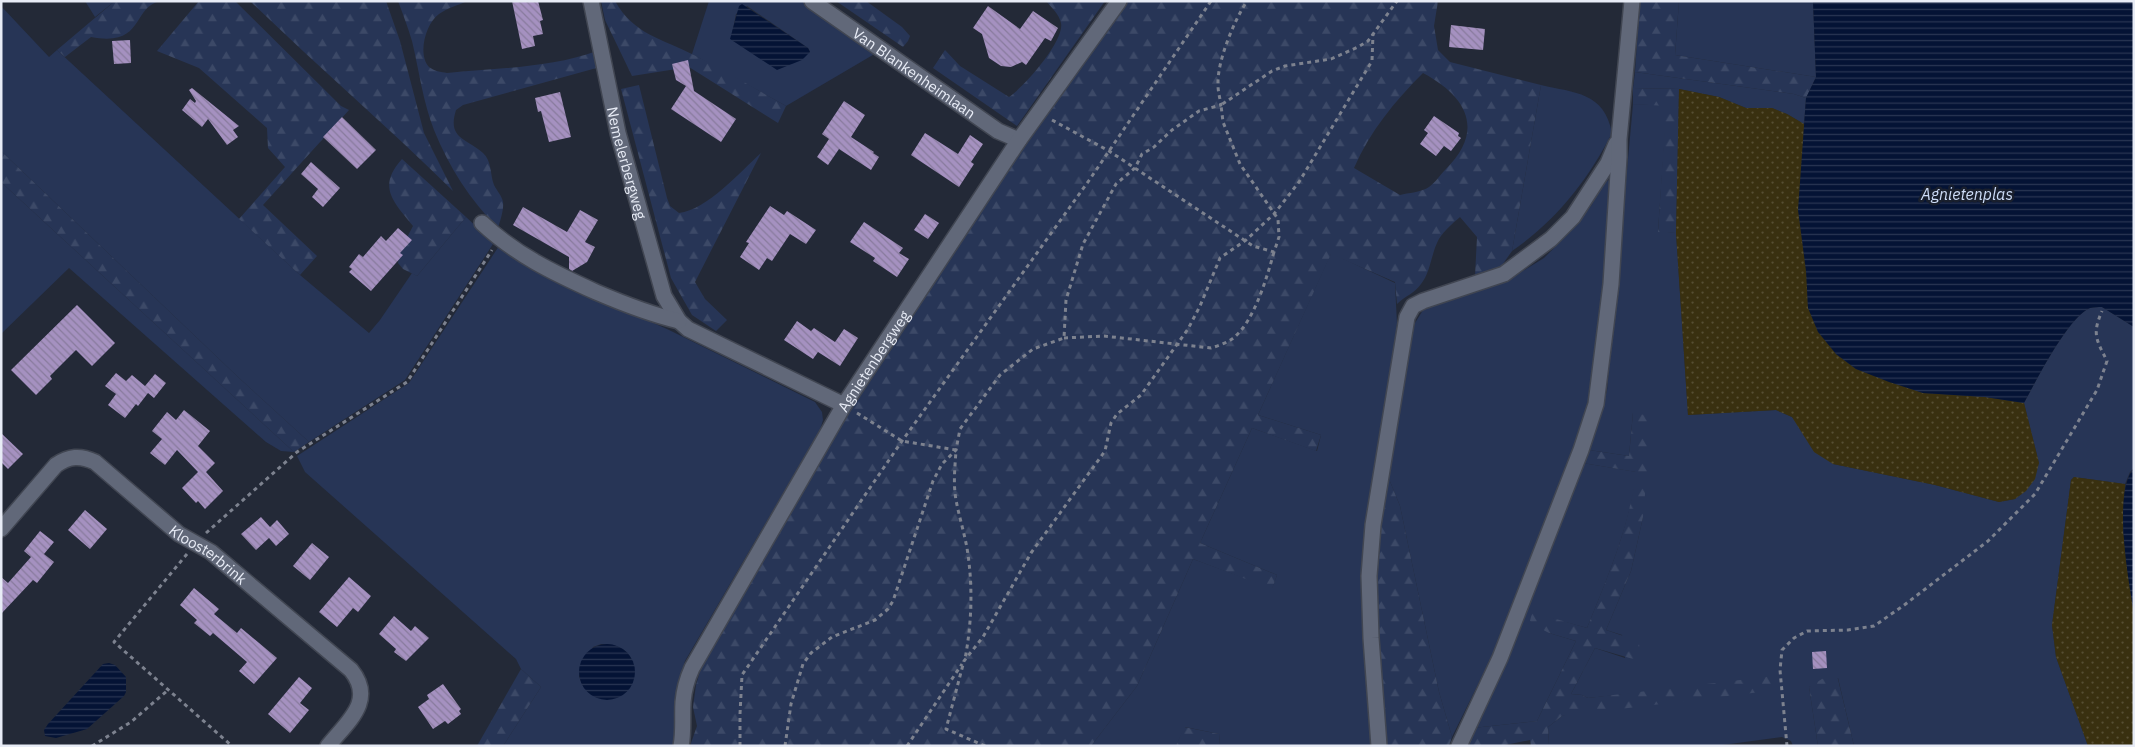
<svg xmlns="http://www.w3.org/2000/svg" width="2135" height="747" font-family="'IBM Plex Sans',sans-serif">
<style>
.green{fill:#273556;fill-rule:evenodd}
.forest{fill:url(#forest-firs);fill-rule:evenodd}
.sand{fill:url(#sand-dots)}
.water{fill:url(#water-rules)}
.building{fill:url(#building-back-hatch)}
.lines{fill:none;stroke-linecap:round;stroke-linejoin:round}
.minor-casing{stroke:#414652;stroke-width:18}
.path{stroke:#7d828f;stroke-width:3;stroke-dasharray:4 4;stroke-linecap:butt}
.minor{stroke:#616879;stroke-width:15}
.labels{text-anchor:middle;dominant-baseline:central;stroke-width:5;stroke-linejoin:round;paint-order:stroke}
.street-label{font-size:15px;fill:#e8ecf6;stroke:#191f2d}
.water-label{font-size:16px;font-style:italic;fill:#ccdbf6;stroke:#191f2d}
</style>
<defs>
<pattern id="forest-firs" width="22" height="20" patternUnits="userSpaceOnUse" patternTransform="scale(1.25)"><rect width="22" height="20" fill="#273556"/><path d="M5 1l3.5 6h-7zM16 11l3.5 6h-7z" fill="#3c4967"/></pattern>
<pattern id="sand-dots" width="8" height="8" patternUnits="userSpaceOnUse" patternTransform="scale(1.25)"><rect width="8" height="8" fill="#393010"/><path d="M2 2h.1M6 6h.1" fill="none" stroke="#564e33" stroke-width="1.8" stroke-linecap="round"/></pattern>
<pattern id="water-rules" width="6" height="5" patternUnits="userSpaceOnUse" patternTransform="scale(1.25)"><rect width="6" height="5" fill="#041335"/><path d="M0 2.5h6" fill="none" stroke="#293653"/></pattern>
<pattern id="building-back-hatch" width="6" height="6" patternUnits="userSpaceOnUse" patternTransform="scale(1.25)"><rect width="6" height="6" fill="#a591c0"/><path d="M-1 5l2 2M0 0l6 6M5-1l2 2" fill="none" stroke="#887b9d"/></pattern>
</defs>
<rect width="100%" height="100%" fill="#232937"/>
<g class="green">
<path d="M 85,1 L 115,1 L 95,17 Z"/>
<path d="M 709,1 L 814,1 L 883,49 L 786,106 L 692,54 ZM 747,6 L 808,48 L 810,52 L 777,69 L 731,39 L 736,14 Z"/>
<path d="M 1679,1 L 1813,1 L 1816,77 L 1675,55 Z"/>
<path d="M 1,6 L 49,57 L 57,50 L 300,275 L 369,333 L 380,320 L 412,273 L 417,276 L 466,217 L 492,241 L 493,244 L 405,380 L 309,442 L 239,378 L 1,151 Z"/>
<path d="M 1635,72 L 1794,94 L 1806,98 L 1804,124 L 1787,114 L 1772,108 L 1746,108 L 1719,97 L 1679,89 L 1633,88 Z"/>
<path d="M 1541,85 C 1575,93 1604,92 1612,133 C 1588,180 1556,221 1512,251 Z"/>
<path d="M 1633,104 L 1667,105 L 1658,231 L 1676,233 L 1688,415 L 1776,410 L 1792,417 L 1833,464 L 1935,485 L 1999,502 L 2015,499 L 2039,463 L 2024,403 C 2036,381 2068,317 2090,308 C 2094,307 2098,307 2102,307 L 2134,327 L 2134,468 L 2130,472 L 2125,484 L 2074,477 L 2071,480 L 2052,625 L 2056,657 L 2088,746 L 1854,746 L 1838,678 L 1809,687 L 1818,746 L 1793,746 L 1791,741 L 1782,737 L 1715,746 L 1549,746 L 1548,727 L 1562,716 L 1637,693 L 1588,698 L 1582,695 L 1571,694 L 1595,648 L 1625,658 L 1622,635 L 1606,630 L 1631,571 L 1643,517 L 1633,413 L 1629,456 L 1589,450 L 1607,391 Z"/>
<path d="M 1612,179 L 1600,313 L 1588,401 L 1577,438 L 1496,648 L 1452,737 L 1439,692 L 1400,506 L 1389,479 L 1395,435 L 1408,353 L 1415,323 L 1423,310 L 1521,272 L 1544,258 L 1568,234 L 1591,206 L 1600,190 L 1607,181 Z"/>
<path d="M 1,182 L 294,452 L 281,451 L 266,442 L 69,268 L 1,334 Z"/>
<path d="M 499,246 L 542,274 L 667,329 L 815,402 L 822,412 L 823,420 L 820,430 L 685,661 L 680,677 L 673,746 L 503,746 L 541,687 L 521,669 L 516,659 L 305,472 L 297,456 L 409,383 ZM 601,644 C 655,643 634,714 595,696 C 586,691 582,686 579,676 L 593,647 Z"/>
<path d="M 1331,253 L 1395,283 L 1397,324 L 1362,569 L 1372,746 L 1220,746 L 1219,734 L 1185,727 L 1176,746 L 1091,746 L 1137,686 L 1193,559 L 1272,588 L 1277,575 L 1200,543 L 1252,428 L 1317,451 L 1321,435 L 1258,415 Z"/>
<path d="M 1583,463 L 1637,472 C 1629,527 1608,577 1587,628 L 1532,613 L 1549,633 L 1576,641 L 1537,721 L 1473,728 Z"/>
</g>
<g class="forest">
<path d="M 115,1 L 160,1 C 131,8 145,47 91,37 L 65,57 L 57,50 Z"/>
<path d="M 199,1 L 235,1 L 341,106 L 349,110 L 263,205 L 317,256 L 300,275 L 239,219 L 285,167 L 268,148 L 267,128 L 199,68 L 157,51 Z"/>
<path d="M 250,1 L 386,1 L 400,41 L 424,133 L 453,191 C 387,126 317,66 250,1 Z"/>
<path d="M 398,1 L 467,1 C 459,5 447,8 439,14 C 426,23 417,54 429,67 C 434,71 441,72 447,73 C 497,68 550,68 597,51 L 600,67 L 463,105 L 456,110 C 447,139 466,138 483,153 C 492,161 490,175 494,185 C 497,191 502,196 503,202 C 504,210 500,221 498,228 C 470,200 449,167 434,130 C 423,102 419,70 412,41 C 408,28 403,14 398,1 Z"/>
<path d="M 601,1 L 615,1 C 634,35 663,39 694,55 C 725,70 755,89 786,106 L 778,123 L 689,67 L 632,76 L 605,20 Z"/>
<path d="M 836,1 L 866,1 L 902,27 L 910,36 L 908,41 L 903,47 Z"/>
<path d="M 1046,1 L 1105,1 L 1017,126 L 933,68 L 945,50 L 960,66 L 1009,97 C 1023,88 1065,41 1061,23 C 1059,14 1052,8 1046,1 Z"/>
<path d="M 1128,1 L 1438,1 L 1434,26 L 1438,50 L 1450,62 L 1541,85 L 1512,251 L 1500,268 L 1475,276 L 1477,237 L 1460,217 C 1452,224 1441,233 1437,243 C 1431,256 1430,273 1421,284 C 1415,293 1405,296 1397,304 L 1395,282 L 1331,254 L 1258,415 L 1321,435 L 1316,451 L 1252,428 L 1200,543 L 1277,575 L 1272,589 L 1193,559 L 1137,686 L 1091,746 L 690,746 L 697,726 L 693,707 L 696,685 L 702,665 L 826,447 L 978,213 ZM 1423,73 C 1468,97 1485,131 1445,170 C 1440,175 1435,183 1429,187 C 1422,192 1408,193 1400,195 L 1354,168 C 1370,131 1395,101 1423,73 Z"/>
<path d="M 1640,1 L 1679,1 L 1675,55 L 1816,77 L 1806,98 L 1794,94 L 1635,72 Z"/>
<path d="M 639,85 L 667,198 L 670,206 L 679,213 C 707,210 740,172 761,153 L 695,282 L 705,299 L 727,320 L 716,331 L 692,315 L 671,278 L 621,89 Z"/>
<path d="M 1633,88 L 1679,89 L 1676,233 L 1658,232 L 1666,106 L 1633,104 Z"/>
<path d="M 1,151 L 239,378 L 309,442 L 294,452 L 1,182 Z"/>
<path d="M 402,159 L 466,217 L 417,276 L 403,269 L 398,263 L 400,251 L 413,226 C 393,201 377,187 402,159 Z"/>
<path d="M 1633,413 L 1652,416 L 1643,517 L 1631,571 L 1606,630 L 1638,641 C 1641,649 1640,654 1633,659 L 1595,648 L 1571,694 L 1582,695 L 1588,698 L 1774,676 L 1777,690 L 1562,716 L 1548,727 L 1549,746 L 1531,746 L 1530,740 L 1500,746 L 1465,746 L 1473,728 L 1537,721 L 1576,641 L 1549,633 L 1536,626 L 1530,621 L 1532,612 L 1587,628 C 1608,576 1629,528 1636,472 L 1583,463 L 1589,450 L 1629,456 Z"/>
<path d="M 1389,479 L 1400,506 L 1439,692 L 1452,737 L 1449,746 L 1386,746 C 1383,681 1375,616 1378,551 C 1380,526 1384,503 1389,479 Z"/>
<path d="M 521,669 L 541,687 L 503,746 L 477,746 Z"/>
<path d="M 1837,675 L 1854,746 L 1818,746 L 1809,687 L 1822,679 Z"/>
<path d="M 1184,727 L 1219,734 L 1220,746 L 1176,746 Z"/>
</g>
<g class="sand">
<path d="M 1679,89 L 1719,97 L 1746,108 L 1772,108 L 1787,114 L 1804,124 L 1803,153 L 1808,308 L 1836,354 L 1856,369 L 1923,393 L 1985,397 L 2024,403 L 2039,463 L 2035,479 L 2026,491 L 2015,499 L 1999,502 L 1935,485 L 1833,464 L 1814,452 L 1792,417 L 1776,410 L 1688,415 L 1676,233 Z"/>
<path d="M 2074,477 L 2125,484 L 2123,531 L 2134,614 L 2134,746 L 2088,746 L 2056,657 L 2052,625 L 2071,480 Z"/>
</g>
<g class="water">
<path d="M 1813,1 L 2134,1 L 2134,327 L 2102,307 C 2098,307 2094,307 2090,308 C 2068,317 2036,381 2024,403 L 1985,397 L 1923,393 L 1889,382 L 1856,369 L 1836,354 L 1818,332 L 1808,308 L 1806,271 L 1798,210 L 1806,98 L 1816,77 Z"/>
<path d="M 742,4 L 808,48 L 810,52 L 802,60 L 777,70 L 730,39 L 739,6 Z"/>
<path d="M 2134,468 L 2134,614 C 2129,582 2112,492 2134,468 Z"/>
<circle cx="607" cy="672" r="28"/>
<path d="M 109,663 L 115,665 L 126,677 L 126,692 L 124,696 L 87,729 L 56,738 L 45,736 L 44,730 L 48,724 L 103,664 Z"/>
</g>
<g class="building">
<path d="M 512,1 L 538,1 L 543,20 L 540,21 L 543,34 L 533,36 L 535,46 L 522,49 Z"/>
<path d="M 988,6 L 1020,29 L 1033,11 L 1058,28 L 1051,41 L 1045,38 L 1026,65 L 1022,62 L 1011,67 L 1001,66 L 989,58 L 982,34 L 973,28 Z"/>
<path d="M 1451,25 L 1485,29 L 1483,50 L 1449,47 Z"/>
<path d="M 130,40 L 131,63 L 114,64 L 112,41 Z"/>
<path d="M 688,60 L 694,91 L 736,119 L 721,142 L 671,109 L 686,86 L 676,80 L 672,64 Z"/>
<path d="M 192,88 L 239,126 L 233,130 L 238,137 L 227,145 L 208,119 L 202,127 L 182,110 L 190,99 L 195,103 L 196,101 L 189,90 Z"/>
<path d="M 560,92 L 571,137 L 549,142 L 541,111 L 538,112 L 535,98 Z"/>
<path d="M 844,101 L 865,115 L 851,137 L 874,152 L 873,153 L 879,157 L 871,170 L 839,149 L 828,165 L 817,157 L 829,139 L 822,134 Z"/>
<path d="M 1434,116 L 1459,133 L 1458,136 L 1461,138 L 1451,151 L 1444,146 L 1436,156 L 1420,144 L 1428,133 L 1424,130 Z"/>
<path d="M 342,117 L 376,150 L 357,169 L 323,137 Z"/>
<path d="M 925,133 L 958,154 L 970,135 L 983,144 L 971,162 L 974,164 L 959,187 L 911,155 Z"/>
<path d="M 311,162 L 340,188 L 323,207 L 312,197 L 318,189 L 301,174 Z"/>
<path d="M 770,206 L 784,215 L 787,211 L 816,230 L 806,244 L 790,234 L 772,261 L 767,258 L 759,270 L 740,257 L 749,243 L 746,242 Z"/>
<path d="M 523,207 L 567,232 L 580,210 L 598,220 L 585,242 L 595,247 L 587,262 L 572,271 L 569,269 L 569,257 L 513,225 Z"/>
<path d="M 925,214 L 939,223 L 928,239 L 914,230 Z"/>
<path d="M 864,222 L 903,248 L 899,253 L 909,259 L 897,277 L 873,261 L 875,258 L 850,242 Z"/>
<path d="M 398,228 L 412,240 L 400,253 L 403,255 L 371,291 L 349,272 L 352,269 L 349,267 L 359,254 L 363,257 L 381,236 L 386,241 Z"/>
<path d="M 77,305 L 115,343 L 92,366 L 76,350 L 50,376 L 52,379 L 36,395 L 11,370 Z"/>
<path d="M 797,321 L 811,331 L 814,328 L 835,342 L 844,329 L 858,338 L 840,366 L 818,352 L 813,359 L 784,340 Z"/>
<path d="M 116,373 L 126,381 L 132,375 L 145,386 L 155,374 L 166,383 L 154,398 L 148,393 L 138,406 L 136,404 L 125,418 L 108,405 L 116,394 L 105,386 Z"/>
<path d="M 184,410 L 210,431 L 198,446 L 215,463 L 206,472 L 223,491 L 205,509 L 198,501 L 196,503 L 182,488 L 198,472 L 177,450 L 165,465 L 150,453 L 162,439 L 152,431 L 167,412 L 176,420 Z"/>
<path d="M 1,433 L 23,454 L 8,469 L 1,462 Z"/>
<path d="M 85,510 L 107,529 L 90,549 L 68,530 Z"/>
<path d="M 261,517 L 270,527 L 277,520 L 289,534 L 276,546 L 269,538 L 256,550 L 241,534 Z"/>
<path d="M 40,531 L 54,542 L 44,554 L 54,562 L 37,583 L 33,580 L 1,614 L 1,577 L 8,583 L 31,557 L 24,551 Z"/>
<path d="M 312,543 L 329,557 L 310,580 L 293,566 Z"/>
<path d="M 349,577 L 371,596 L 358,612 L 353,608 L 337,627 L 319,612 Z"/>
<path d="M 194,588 L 219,609 L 214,614 L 237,633 L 241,628 L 277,658 L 254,684 L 239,671 L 247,662 L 213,633 L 210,636 L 194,623 L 197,620 L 180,605 Z"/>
<path d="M 394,616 L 411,631 L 415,626 L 429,638 L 406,661 L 394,652 L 396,649 L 379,634 Z"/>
<path d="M 1826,651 L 1827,668 L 1813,669 L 1812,652 Z"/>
<path d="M 299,677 L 312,688 L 300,703 L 309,710 L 290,733 L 268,714 Z"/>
<path d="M 443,684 L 461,709 L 459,711 L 461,714 L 448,724 L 445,721 L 433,729 L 418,707 L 429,699 L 427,695 Z"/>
</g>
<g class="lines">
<defs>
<g id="minor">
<path id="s1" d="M 591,1 L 618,133 L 664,296 L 679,321 L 688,329 L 844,405"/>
<path id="s2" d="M 812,1 L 998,131 L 1019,140"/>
<path d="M 482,223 C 516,255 554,273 596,292 C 624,304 649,314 679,321"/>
<path id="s3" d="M 1,529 L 56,465 C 69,456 80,455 95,462 L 179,534 L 211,552 L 351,670 C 376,701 347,722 328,746"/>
<path id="s4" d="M 681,746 C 684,731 682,717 683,702 C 684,690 687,679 692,668 L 844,405 L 1019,140 L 1119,1"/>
<path d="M 1379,746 L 1371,638 L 1369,576 L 1373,525 L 1407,317 L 1413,306 L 1423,301 L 1504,274 L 1551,239 L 1573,217 L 1608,163 L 1616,144"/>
<path d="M 1459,746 L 1500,658 L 1581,450 L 1596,404 L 1611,284 L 1619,157 L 1619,139 L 1632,1"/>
</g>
</defs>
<use href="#minor" class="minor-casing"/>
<g class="path">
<path d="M 1052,120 L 1109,151 L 1253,246 L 1274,252 L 1279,237 L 1278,219 L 1240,164 L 1223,122 L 1221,105 L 1272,71 L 1285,66 L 1331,59 L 1358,47 L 1368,41 L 1397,1"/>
<path d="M 1064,338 L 1104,336 L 1211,348 C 1218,346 1226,343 1232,339 C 1254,323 1267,277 1274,252"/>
<path d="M 857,413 L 902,441 L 956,450 C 955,467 953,483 956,500 C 959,516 964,532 967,548 C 973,585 972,622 965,659"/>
<path d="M 206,533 L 297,452 L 407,382 L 492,250"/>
<path d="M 187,554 L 114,642 L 232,746"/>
<path d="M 92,746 L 131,722 L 168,690"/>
<path d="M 740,746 L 740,714 L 742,675 L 902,441 L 1090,179 L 1211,1"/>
<path d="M 785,746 L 791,704 L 803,664 L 811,653 L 832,637 L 875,620 L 888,609 L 893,601 L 933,481 L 942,464 L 956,450 L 960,429 L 1000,375 L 1033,349 L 1064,338 L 1066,300 L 1083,244 L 1116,184 L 1135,168 L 1142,154 L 1154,147 L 1172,130 L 1199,111 L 1221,105 C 1220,98 1218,92 1218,85 C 1217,61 1234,21 1247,1"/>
<path d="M 907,746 L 962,664"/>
<path d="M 985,746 L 946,729 L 964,661 L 983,637 L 1031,553 L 1105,451 L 1111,423 L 1117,414 L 1141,395 L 1188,329 L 1200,306 L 1220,258 L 1246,240 L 1274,214 L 1299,182 L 1372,61 L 1373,34"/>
<path d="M 1787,746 L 1780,670 L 1782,650 L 1794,638 L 1807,631 L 1848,630 L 1874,626 L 1903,606 L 1988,541 L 2035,494 L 2097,390 L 2107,361 C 2096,339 2092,334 2102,311"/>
</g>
<use href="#minor" class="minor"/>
</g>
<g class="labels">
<g class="street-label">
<text stroke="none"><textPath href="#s2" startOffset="125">Van Blankenheimlaan</textPath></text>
<text stroke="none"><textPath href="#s1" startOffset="166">Nemelerbergweg</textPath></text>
<text stroke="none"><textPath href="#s4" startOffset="436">Agnietenbergweg</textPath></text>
<text stroke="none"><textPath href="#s3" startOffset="272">Kloosterbrink</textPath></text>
</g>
<g class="water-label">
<text x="1967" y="194">Agnietenplas</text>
</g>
</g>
<rect width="2135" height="747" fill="none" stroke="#e8ecf6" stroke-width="5"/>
</svg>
